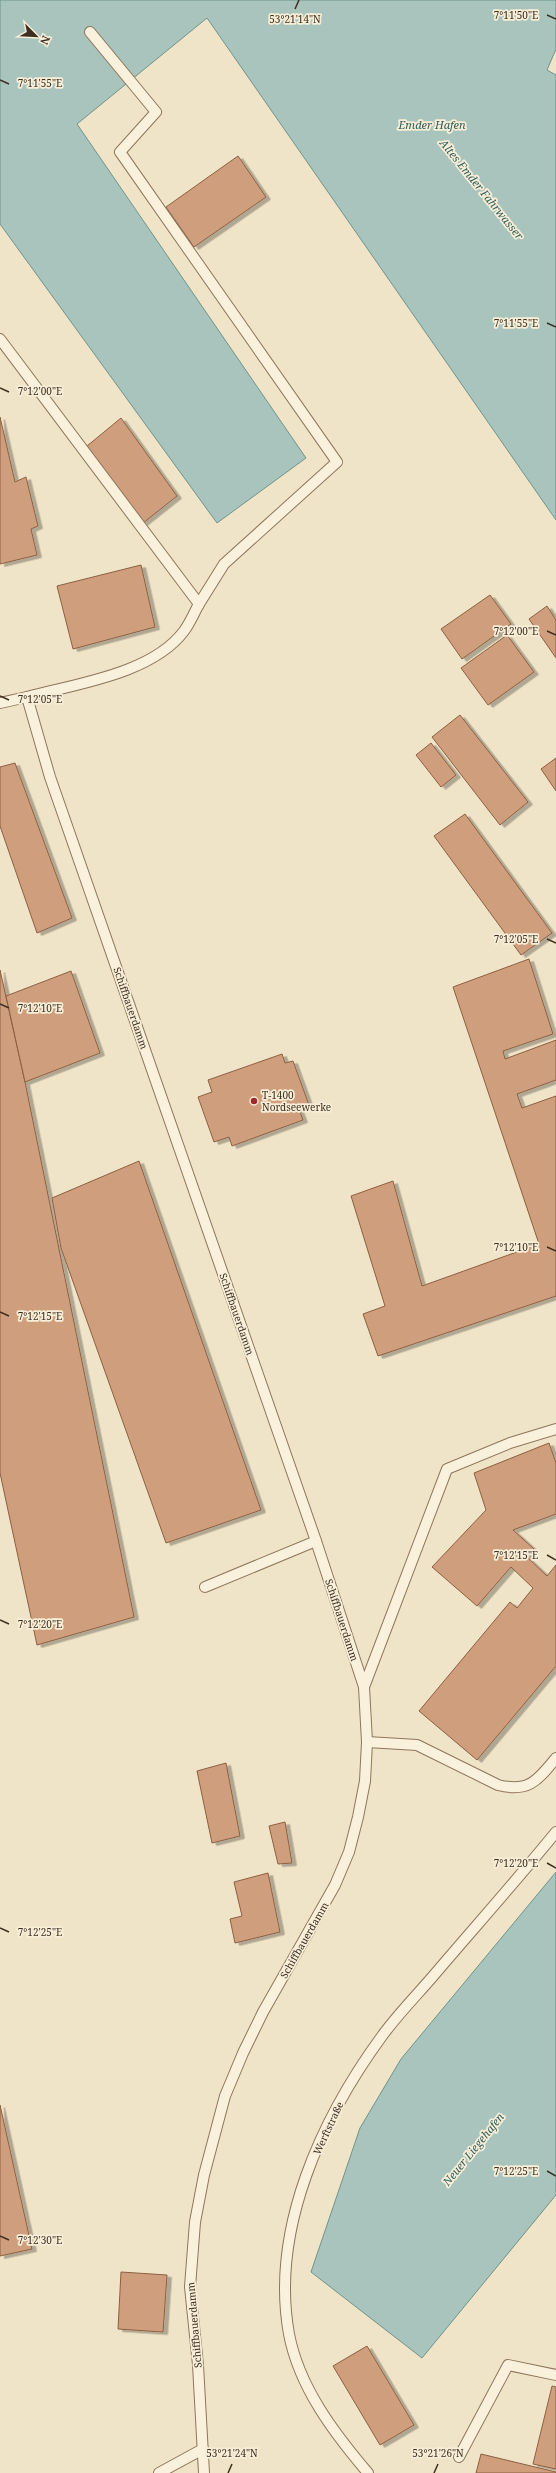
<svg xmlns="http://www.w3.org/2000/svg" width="556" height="2473" font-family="'Noto Serif',serif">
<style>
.water{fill:#a9c4bc;stroke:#6f938a}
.building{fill:#cf9f7d;stroke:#8d5f41;filter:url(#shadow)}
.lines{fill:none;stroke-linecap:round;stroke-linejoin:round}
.lane-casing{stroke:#8d765c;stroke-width:12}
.lane{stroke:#faf1dc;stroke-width:10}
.ticks{fill:none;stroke:#3d2e20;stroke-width:1.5}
.poi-dot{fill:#9e2a2b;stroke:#f7eed8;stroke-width:1.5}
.labels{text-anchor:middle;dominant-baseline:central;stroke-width:3.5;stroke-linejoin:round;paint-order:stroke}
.street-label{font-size:10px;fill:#3d2e20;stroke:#f7eed8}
.poi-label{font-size:10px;fill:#3d2e20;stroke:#f7eed8;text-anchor:start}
.water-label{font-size:11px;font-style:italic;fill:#2f5d5a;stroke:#f7eed8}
.ticks-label{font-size:10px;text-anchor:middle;fill:#3d2e20;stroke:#f7eed8;stroke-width:3.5;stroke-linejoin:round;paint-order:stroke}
</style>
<defs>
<filter id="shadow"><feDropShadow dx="4.5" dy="2.5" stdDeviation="0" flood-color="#0004"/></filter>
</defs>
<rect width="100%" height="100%" fill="#f0e4c8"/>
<g class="water">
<path d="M 0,0 L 556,0 L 556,49 L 547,70 L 556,75 L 556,520 L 207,18 L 77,124 L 306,458 L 217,523 L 0,224 Z"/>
<path d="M 556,1872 L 556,2195 L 422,2358 L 311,2272 L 360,2128 L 401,2059 Z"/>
</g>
<g class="building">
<path d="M 238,156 L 266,197 L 194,247 L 166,207 Z"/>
<path d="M 0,417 L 15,482 L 26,477 L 38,526 L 31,529 L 37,555 L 0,564 Z"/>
<path d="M 121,418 L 177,496 L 143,523 L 87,446 Z"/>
<path d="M 141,565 L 155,627 L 73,649 L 57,586 Z"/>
<path d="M 490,595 L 511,624 L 462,659 L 441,629 Z"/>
<path d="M 547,606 L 556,620 L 556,658 L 529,619 Z"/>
<path d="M 507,635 L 534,672 L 488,705 L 461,668 Z"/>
<path d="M 460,715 L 528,802 L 500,825 L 432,737 Z"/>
<path d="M 431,743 L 456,775 L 441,787 L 416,755 Z"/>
<path d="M 556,758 L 556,791 L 541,769 Z"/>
<path d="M 15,763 L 72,918 L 37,933 L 0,826 L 0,767 Z"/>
<path d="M 465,814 L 552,933 L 521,955 L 434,836 Z"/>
<path d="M 529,959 L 553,1034 L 503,1051 L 505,1059 L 556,1040 L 556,1080 L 517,1094 L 522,1108 L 556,1096 L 556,1296 L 378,1356 L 363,1314 L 385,1306 L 351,1196 L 393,1181 L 422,1286 L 539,1244 L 453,987 Z"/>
<path d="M 0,970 L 25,1082 L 134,1617 L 37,1645 L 0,1473 Z"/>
<path d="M 71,971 L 100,1053 L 25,1082 L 6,996 Z"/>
<path d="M 282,1054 L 285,1063 L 293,1061 L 309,1105 L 299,1109 L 303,1120 L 232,1146 L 229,1137 L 214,1142 L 198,1097 L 212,1092 L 208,1080 Z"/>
<path d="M 139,1161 L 261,1510 L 166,1543 L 61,1248 L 52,1198 Z"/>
<path d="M 549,1443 L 556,1463 L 556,1514 L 513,1530 L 534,1549 L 527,1557 L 547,1576 L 556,1565 L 556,1666 L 477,1760 L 419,1711 L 510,1602 L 517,1608 L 533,1588 L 511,1567 L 477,1606 L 432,1567 L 486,1510 L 474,1473 Z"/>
<path d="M 226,1763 L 240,1836 L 212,1843 L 197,1771 Z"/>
<path d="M 285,1822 L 292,1863 L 278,1864 L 269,1826 Z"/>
<path d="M 268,1873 L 280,1932 L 235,1943 L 230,1919 L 242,1916 L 234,1882 Z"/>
<path d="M 0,2105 L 32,2249 L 0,2256 Z"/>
<path d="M 121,2272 L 167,2275 L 163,2332 L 118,2329 Z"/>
<path d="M 367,2346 L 414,2425 L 380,2445 L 333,2366 Z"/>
<path d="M 552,2386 L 556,2387 L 556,2469 L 533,2464 Z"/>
<path d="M 481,2454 L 556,2472 L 556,2473 L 476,2473 Z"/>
</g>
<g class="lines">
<defs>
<g id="lane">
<path d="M 90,32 L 156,112 L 120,152 L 337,462 L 224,564 L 199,604"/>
<path d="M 0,339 L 199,604 C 194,613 190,623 184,631 C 152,674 75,684 27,697 L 50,777 L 316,1541 L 364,1687 L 367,1742 L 365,1781 L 358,1817 L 349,1852 L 335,1885 L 263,2012 L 243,2053 L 225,2096 L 204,2175 L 195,2222 L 190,2287 L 198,2365 L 204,2473"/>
<path d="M 0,703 L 27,697"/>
<path d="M 205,1587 L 316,1541"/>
<path d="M 364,1687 L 447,1469 L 510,1443 L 556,1429"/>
<path d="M 367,1742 L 417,1745 L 498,1785 C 529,1793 538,1780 556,1758"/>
<path d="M 459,2457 L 508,2365 L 556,2375"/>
<path d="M 159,2473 L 203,2449"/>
<path d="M 368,2473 C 334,2433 299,2387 289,2334 C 270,2229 322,2118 382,2036 C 398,2014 417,1995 434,1975 C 474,1928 516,1881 556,1832"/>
</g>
</defs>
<use href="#lane" class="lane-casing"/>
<use href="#lane" class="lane"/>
</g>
<path class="ticks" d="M 295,9 L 299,0M 547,15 L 556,19M 0,80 L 9,84M 547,323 L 556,327M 0,388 L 9,392M 547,631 L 556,635M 0,696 L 9,700M 547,939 L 556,943M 0,1004 L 9,1008M 547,1247 L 556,1251M 0,1312 L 9,1316M 547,1555 L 556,1560M 0,1620 L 9,1624M 547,1863 L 556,1868M 0,1928 L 9,1932M 547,2171 L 556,2176M 0,2236 L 9,2240M 228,2473 L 232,2464M 434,2473 L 438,2464"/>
<circle class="poi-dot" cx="254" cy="1101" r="4"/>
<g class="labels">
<g class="street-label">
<text transform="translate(131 1008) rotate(71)">Schiffbauerdamm</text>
<text transform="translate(237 1314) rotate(71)">Schiffbauerdamm</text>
<text transform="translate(342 1620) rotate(72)">Schiffbauerdamm</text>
<text transform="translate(304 1940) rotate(-60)">Schiffbauerdamm</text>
<text transform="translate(328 2128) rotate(-65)">Werftstraße</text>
<text transform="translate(194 2325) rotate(-95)">Schiffbauerdamm</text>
</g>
<g class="poi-label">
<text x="262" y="1095">T-1400<tspan x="262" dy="12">Nordseewerke</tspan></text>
</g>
<g class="water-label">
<text x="432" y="124">Emder Hafen</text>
<text transform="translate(482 189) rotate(51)">Altes Emder Fahrwasser</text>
<text transform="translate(473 2149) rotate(-51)">Neuer Liegehafen</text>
</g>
</g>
<g class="ticks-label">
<text x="516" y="19">7°11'50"E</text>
<text x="295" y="23">53°21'14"N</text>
<text x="40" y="87">7°11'55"E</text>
<text x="516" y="327">7°11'55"E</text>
<text x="40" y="395">7°12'00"E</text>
<text x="516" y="635">7°12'00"E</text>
<text x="40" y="703">7°12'05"E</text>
<text x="516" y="943">7°12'05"E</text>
<text x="40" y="1012">7°12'10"E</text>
<text x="516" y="1251">7°12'10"E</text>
<text x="40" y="1320">7°12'15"E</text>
<text x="516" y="1559">7°12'15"E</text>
<text x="40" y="1628">7°12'20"E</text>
<text x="516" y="1867">7°12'20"E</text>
<text x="40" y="1936">7°12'25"E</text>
<text x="516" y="2175">7°12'25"E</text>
<text x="40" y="2244">7°12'30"E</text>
<text x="232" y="2457">53°21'24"N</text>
<text x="438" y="2457">53°21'26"N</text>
</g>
<g transform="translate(36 36) rotate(114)" stroke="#f7eed8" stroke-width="3" paint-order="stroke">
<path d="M0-3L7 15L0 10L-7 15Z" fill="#3d2e20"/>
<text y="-6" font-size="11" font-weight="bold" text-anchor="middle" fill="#3d2e20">N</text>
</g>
</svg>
